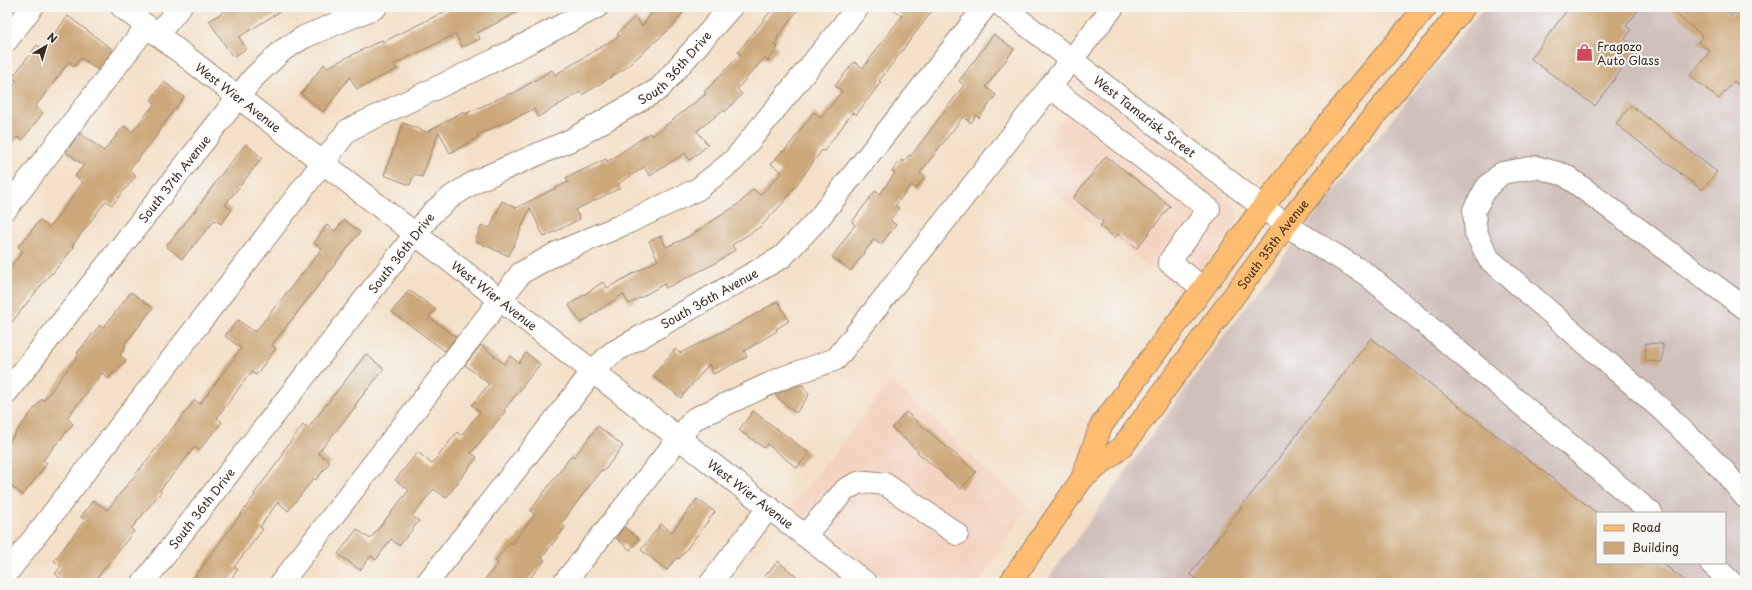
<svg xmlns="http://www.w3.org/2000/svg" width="1752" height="590" font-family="'Playpen Sans',sans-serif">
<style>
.built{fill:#f4d3c0}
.industrial{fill:#d0c0bc;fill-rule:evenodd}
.building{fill:#cca779}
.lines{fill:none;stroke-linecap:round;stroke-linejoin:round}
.minor-casing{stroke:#988573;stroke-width:24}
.major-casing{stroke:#988573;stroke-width:24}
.minor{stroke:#fff;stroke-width:22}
.major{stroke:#fdbc70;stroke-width:22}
.labels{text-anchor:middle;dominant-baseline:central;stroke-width:4;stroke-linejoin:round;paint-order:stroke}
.poi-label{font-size:12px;fill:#3b2a1e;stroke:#f6f6f2;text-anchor:start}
.street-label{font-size:12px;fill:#3b2a1e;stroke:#f6f6f2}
</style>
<rect width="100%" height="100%" fill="#f6f6f2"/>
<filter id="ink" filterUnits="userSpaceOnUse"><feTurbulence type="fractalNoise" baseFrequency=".025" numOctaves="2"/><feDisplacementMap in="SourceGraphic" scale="8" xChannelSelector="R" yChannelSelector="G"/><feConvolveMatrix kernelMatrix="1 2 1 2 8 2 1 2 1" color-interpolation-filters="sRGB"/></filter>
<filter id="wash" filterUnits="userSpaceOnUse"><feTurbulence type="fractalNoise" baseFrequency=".012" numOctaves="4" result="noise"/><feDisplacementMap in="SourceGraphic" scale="16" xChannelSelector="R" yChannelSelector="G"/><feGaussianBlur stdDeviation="0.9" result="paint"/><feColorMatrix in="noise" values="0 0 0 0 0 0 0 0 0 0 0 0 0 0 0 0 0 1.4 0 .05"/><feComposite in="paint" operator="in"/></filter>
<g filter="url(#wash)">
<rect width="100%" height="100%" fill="#f4e0c8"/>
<g class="built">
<path d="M 1088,86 L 1236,205 L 1238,212 L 1238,221 L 1184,294 L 1024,170 Z"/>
<path d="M 891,381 L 936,420 L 955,443 L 1028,506 L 979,583 L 890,583 L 792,506 Z"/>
</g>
<path class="industrial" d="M 1484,7 L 1745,7 L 1745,583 L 1045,583 L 1218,344 L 1323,204 ZM 1597,513 L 1725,513 L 1725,563 L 1597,563 Z"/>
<g id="blocks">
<g class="building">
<path d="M 231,7 L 287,7 L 239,37 L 246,49 L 233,57 L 209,21 Z"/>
<path d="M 454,7 L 528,7 L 477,33 L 480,39 L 462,47 L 456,34 L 394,64 L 397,69 L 357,89 L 350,77 L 323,112 L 301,94 L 324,64 L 328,67 L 382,40 L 383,42 Z"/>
<path d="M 656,7 L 687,7 L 673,26 L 624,69 L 582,95 L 580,92 L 538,117 L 534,109 L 477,135 L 479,137 L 450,153 L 439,132 L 422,177 L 414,174 L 410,185 L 384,175 L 403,123 L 427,132 L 464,111 L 465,114 L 511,93 L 512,94 L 552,70 L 555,75 L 619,36 L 617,34 L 635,17 L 642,26 Z"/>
<path d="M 774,7 L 800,7 L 777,38 L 778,39 L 774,44 L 778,48 L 768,61 L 764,58 L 737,89 L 742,94 L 725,112 L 723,110 L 697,131 L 708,145 L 690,160 L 685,153 L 650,176 L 644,167 L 618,184 L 620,188 L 575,210 L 580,219 L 544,237 L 530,208 L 509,256 L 475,241 L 482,225 L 490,228 L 502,201 L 516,208 L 568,182 L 566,178 L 606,159 L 607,162 L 650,133 L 652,136 L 706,94 L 704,92 L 741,54 L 738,52 Z"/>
<path d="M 890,7 L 935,7 L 879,81 L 881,82 L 856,115 L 853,112 L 824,151 L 822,150 L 784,202 L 760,227 L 732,245 L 735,250 L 714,264 L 666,288 L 664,284 L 629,304 L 623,294 L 581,323 L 569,305 L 603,282 L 607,288 L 658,260 L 649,241 L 661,236 L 666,247 L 688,237 L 740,203 L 753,189 L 760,195 L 782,172 L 771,164 L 782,151 L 784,152 L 814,112 L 821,118 L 842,91 L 835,86 L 854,62 L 863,68 L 902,16 Z"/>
<path d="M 1569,7 L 1641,7 L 1626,26 L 1631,30 L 1625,39 L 1637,48 L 1595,106 L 1531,59 Z"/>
<path d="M 1667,7 L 1721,7 L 1732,16 L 1739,7 L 1745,7 L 1745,90 L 1734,81 L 1719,99 L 1690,76 L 1710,51 L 1698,42 L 1703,36 Z"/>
<path d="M 68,16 L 113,50 L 98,70 L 81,58 L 75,66 L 69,62 L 35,107 L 43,113 L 22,140 L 18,137 L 7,151 L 7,95 L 17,81 L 12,78 L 37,45 L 43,49 Z"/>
<path d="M 994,34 L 1014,49 L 986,87 L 996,95 L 979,118 L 976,115 L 971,123 L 963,117 L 920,173 L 925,177 L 916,189 L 911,185 L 895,206 L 899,208 L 890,220 L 896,225 L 881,244 L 874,239 L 851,271 L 832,257 L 855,225 L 852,222 L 875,191 L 880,194 L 895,173 L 892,171 L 901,160 L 904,162 L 909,155 L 911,156 L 964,85 L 959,81 Z"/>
<path d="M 164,82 L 184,97 L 157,133 L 158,134 L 129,170 L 136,176 L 112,205 L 106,201 L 72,246 L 74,247 L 52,274 L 51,273 L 7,328 L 7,271 L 23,251 L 18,247 L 40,220 L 49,228 L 83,182 L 75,176 L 84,165 L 66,152 L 80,133 L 104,151 L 124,126 L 132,132 L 155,103 L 151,100 Z"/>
<path d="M 1631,105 L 1717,172 L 1702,190 L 1616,124 Z"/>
<path d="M 246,144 L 262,158 L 225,205 L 232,210 L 221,224 L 215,220 L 182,259 L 166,246 L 198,207 L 220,176 Z"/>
<path d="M 1106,156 L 1170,206 L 1137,248 L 1118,234 L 1115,238 L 1100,226 L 1103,222 L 1073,198 Z"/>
<path d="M 344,220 L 360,232 L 272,345 L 276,348 L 256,375 L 251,372 L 217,418 L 222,422 L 199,450 L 195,447 L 160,490 L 161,492 L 131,529 L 134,531 L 93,583 L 66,583 L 55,574 L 61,566 L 54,561 L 85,520 L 81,517 L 93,500 L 107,510 L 195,400 L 200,404 L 234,358 L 241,348 L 225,336 L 238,320 L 255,332 L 322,249 L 314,243 L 327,225 L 335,231 Z"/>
<path d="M 409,290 L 435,309 L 429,317 L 456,337 L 445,351 L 392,312 Z"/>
<path d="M 131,292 L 153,308 L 124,345 L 126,346 L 120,355 L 126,360 L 108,379 L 102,373 L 67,418 L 73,424 L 43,460 L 47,463 L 23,495 L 7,483 L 7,445 L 20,427 L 42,399 L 44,400 L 79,354 L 77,353 L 100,325 L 103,328 Z"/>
<path d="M 778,301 L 789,321 L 776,329 L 777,331 L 744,351 L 747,357 L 713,374 L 709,364 L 681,398 L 653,376 L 675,349 L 680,353 L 740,323 Z"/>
<path d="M 1371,338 L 1597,513 L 1597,563 L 1662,563 L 1688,583 L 1202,583 L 1190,574 Z"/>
<path d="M 1646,343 L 1663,344 L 1662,362 L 1645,361 Z"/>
<path d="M 481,345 L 504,364 L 510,356 L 519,363 L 526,353 L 540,364 L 504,410 L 505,412 L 471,453 L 477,457 L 446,498 L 434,489 L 412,516 L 419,521 L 399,546 L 391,539 L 376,560 L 371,556 L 360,570 L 338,554 L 357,529 L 370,539 L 409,490 L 395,480 L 418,452 L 432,464 L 457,432 L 461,436 L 480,412 L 472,405 L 489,384 L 465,365 Z"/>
<path d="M 366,354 L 384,369 L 355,405 L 356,406 L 318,453 L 330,462 L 316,480 L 314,478 L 288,511 L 278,502 L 260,527 L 263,529 L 234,567 L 238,569 L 228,583 L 190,583 L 255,495 L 254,494 L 283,455 L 281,454 L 303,425 L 308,428 Z"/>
<path d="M 803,385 L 809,395 L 796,413 L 775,395 L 797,386 Z"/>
<path d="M 753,411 L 809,453 L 797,468 L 767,444 L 764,448 L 739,430 Z"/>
<path d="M 906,412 L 976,472 L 961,489 L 917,452 L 918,451 L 892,428 Z"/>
<path d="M 598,426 L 623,446 L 604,471 L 601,470 L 561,524 L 565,527 L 542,558 L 545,560 L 526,583 L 482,583 L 498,563 L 495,561 L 510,542 L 512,544 L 535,514 L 530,511 L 572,455 L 574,457 Z"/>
<path d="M 697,499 L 715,512 L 679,559 L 676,558 L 667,570 L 641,550 L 661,524 L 672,532 Z"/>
<path d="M 624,527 L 639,539 L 630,550 L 616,538 Z"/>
<path d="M 778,561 L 804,583 L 759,583 Z"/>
</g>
</g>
</g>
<g filter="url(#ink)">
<use href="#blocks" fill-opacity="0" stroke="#988573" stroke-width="1"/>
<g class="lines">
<defs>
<g id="minor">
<path id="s1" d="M 122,7 L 866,583"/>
<path id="s2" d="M 1003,7 L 1286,225 L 1366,274 L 1651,513"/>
<path d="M 158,34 L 180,7"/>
<path d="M 7,40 L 32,7"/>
<path d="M 1050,87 L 1209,209 L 1169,262 L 1203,288"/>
<path d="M 7,208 L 147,26"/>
<path d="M 1745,308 L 1565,175 L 1536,167 L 1502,173 L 1487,187 L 1474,210 L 1476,233 L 1489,259 L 1661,409 L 1725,472 L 1745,497"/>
<path id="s3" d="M 7,392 L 254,77 L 283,50 L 304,37 L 376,7"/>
<path d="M 805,535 L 846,489 L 858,483 L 867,482 L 885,484 L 957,534"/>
<path d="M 1711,563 L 1732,583"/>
<path d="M 7,573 L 348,130 L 495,60 L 597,7"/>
<path id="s4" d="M 143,583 L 432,213 L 451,197 L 476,181 L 571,140 L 659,89 L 731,7"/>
<path d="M 281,583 L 521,273 L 557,253 L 629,222 L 698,189 L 734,160 L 858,7"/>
<path id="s5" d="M 427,583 L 593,371 L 612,353 L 782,257 L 819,218 L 985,7"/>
<path d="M 564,583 L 694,419 L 782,378 L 836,359 L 1113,7"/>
<path d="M 711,583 L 769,507"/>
</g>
<g id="major">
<path id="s6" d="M 1082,479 L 1123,446 L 1286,225 L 1342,155 L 1464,7"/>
<path d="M 1010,583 L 1082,479 L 1101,426 L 1263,207 L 1330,121 L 1426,7"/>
</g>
</defs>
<use href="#minor" class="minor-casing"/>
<use href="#major" class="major-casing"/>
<use href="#minor" class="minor"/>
<use href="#major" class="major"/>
</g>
</g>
<defs>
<symbol id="shop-bare" viewBox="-9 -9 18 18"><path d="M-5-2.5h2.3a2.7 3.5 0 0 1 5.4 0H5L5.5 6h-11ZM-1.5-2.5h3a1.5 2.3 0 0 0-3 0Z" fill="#d1495b" stroke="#f6f6f2" stroke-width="2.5" paint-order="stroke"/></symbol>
</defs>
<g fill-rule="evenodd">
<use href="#shop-bare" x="1572" y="40" width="25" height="25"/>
</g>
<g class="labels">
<g class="poi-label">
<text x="1597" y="46">Fragozo<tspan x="1597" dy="14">Auto Glass</tspan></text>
</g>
<g class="street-label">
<text stroke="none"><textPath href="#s4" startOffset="755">South 36th Drive</textPath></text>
<text stroke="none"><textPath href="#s1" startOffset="147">West Wier Avenue</textPath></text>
<text stroke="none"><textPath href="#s2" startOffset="179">West Tamarisk Street</textPath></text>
<text stroke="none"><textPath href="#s3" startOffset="271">South 37th Avenue</textPath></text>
<text stroke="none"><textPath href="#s6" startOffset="304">South 35th Avenue</textPath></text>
<text stroke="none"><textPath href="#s4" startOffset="419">South 36th Drive</textPath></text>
<text stroke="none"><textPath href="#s1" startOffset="471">West Wier Avenue</textPath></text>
<text stroke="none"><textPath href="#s5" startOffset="407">South 36th Avenue</textPath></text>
<text stroke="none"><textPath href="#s1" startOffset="795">West Wier Avenue</textPath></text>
<text stroke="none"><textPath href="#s4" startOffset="95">South 36th Drive</textPath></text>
</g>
</g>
<rect width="1752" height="590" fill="none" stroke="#f6f6f2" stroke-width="24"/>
<rect x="1596" y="512" width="130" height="52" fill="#f6f6f2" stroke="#aba49d"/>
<rect x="1604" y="525" width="20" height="6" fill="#fdbc70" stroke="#aba49d"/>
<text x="1632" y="532" font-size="12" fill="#3b2a1e">Road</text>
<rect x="1604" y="542" width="20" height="12" fill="#cca779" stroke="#aba49d"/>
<text x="1632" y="552" font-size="12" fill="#3b2a1e">Building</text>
<g transform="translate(46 46) rotate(38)" stroke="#f6f6f2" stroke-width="3" paint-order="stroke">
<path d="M0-3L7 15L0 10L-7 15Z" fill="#3b2a1e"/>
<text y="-6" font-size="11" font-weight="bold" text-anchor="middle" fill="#3b2a1e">N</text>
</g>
</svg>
